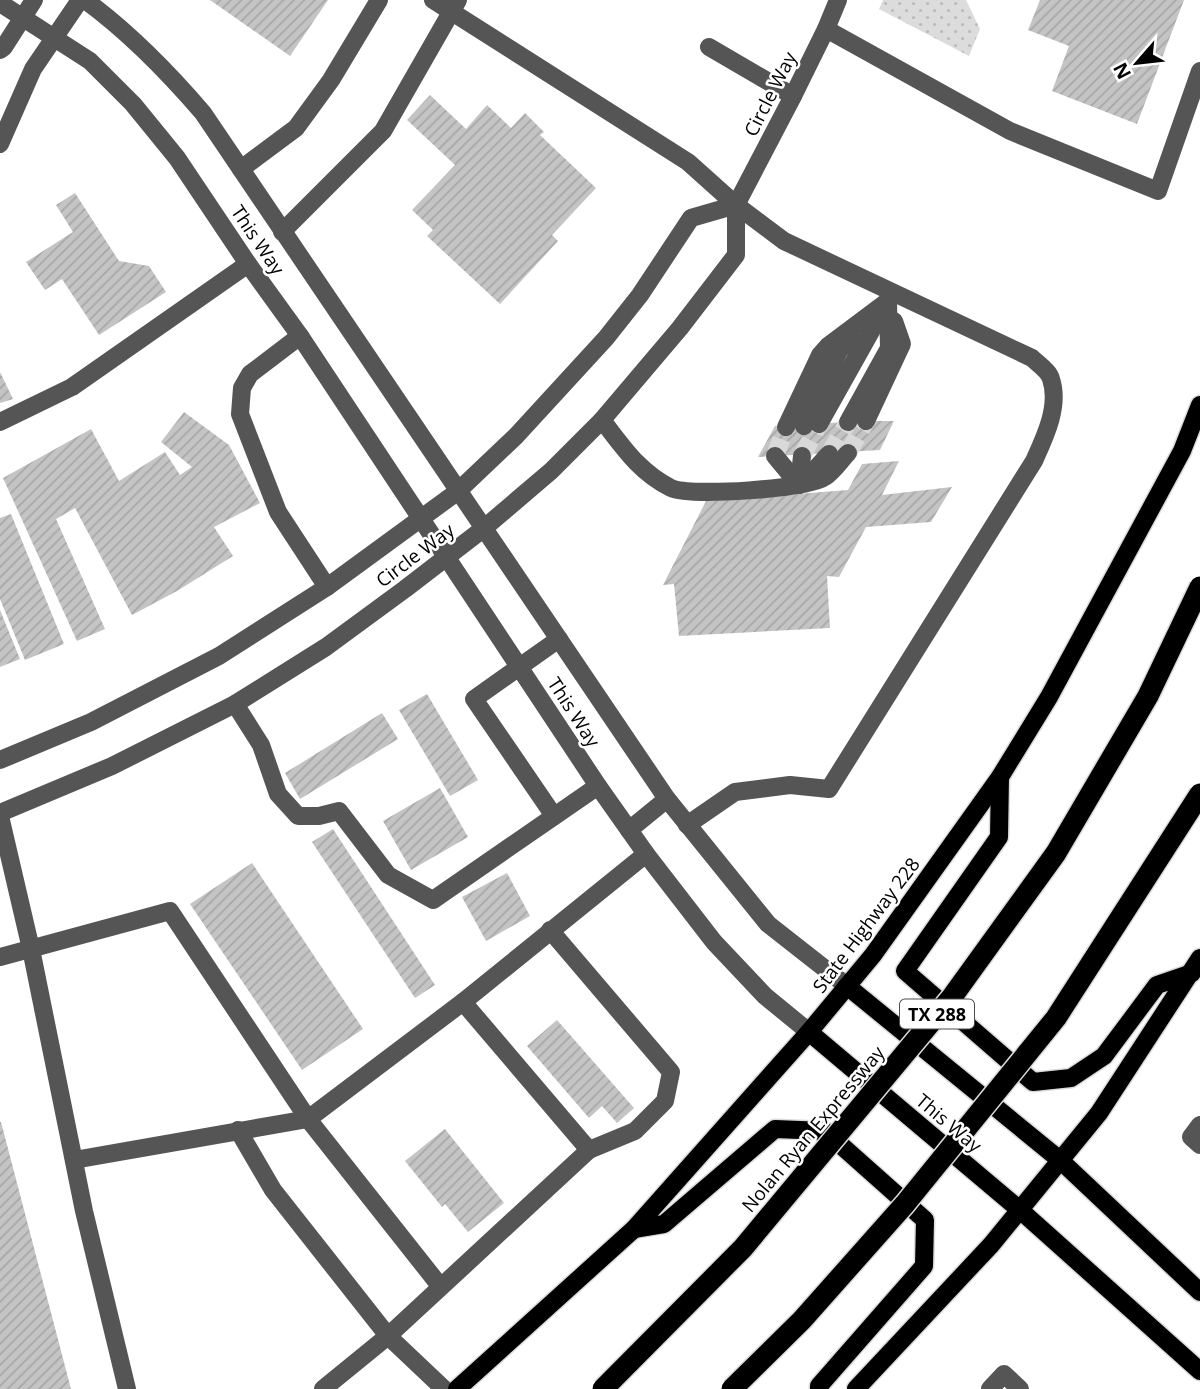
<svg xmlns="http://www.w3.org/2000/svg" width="1200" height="1389" font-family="'Open Sans',sans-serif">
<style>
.grass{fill:url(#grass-dots)}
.building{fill:url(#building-hatch)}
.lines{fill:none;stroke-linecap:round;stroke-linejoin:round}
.minor-tunnel{stroke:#d9d9d9;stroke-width:18;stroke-dasharray:18 9;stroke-linecap:butt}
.major-casing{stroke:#dbdbdb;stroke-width:21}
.minor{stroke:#555;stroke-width:18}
.major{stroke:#000;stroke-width:18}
.highway-bridge-casing{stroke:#dbdbdb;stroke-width:24;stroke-linecap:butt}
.highway-bridge{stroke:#000;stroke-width:21}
.labels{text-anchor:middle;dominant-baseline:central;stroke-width:5;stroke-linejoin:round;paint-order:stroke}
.shield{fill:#fff;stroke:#4c4c4c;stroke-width:2}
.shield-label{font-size:18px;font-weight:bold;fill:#000}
.street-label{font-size:19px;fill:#000;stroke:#fff}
</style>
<defs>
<pattern id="grass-dots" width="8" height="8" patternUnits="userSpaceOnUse" patternTransform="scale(1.75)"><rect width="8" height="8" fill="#dcdcdc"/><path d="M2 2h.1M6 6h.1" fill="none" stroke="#bbb" stroke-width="1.8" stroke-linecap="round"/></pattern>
<pattern id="building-hatch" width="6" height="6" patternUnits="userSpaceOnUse" patternTransform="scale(1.75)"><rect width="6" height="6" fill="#c4c4c4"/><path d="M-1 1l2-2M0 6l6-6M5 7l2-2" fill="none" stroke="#a7a7a7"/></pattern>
</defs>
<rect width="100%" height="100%" fill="#fff"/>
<path class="grass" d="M 883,0 L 966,0 L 980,29 L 969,56 L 879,9 Z"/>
<g class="building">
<path d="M 210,0 L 328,0 L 290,56 Z"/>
<path d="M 1040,0 L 1184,0 L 1137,124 L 1052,91 L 1069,46 L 1028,30 Z"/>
<path d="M 430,95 L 466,129 L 487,105 L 511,128 L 525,113 L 544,132 L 540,135 L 596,188 L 552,235 L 558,241 L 500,304 L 427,236 L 433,230 L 412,210 L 455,165 L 407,120 Z"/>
<path d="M 75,193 L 119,261 L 149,266 L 166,292 L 99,335 L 62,279 L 45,290 L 26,262 L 73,232 L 56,205 Z"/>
<path d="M 0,372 L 13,399 L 0,403 Z"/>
<path d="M 184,412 L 229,445 L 260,503 L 214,527 L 233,556 L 177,591 L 132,615 L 75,508 L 56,519 L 105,629 L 77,641 L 3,478 L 91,429 L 119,481 L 165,452 L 180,475 L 192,467 L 161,442 Z"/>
<path d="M 866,421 L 894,421 L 880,450 L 758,457 L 775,426 Z"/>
<path d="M 899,461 L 882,495 L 952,487 L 931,522 L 866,527 L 839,577 L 827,576 L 830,628 L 679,636 L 674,584 L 663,585 L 706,501 L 848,490 L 862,464 Z"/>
<path d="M 11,514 L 64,644 L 25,660 L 0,599 L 0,518 Z"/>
<path d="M 0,610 L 20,659 L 0,667 Z"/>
<path d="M 427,694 L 478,780 L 450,796 L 399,710 Z"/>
<path d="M 382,713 L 398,739 L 300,799 L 285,773 Z"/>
<path d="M 440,788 L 468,837 L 411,870 L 383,821 Z"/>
<path d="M 333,829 L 435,985 L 415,998 L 312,842 Z"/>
<path d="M 252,863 L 363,1029 L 302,1070 L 190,904 Z"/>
<path d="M 507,873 L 530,916 L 486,941 L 462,897 Z"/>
<path d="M 557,1020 L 634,1108 L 617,1123 L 602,1106 L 589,1118 L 527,1046 Z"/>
<path d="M 0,1122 L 1,1122 L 71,1389 L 0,1389 Z"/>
<path d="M 445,1129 L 504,1203 L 468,1232 L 445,1204 L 442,1207 L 405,1161 Z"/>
</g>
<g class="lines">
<g class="minor-tunnel">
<path d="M 848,453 L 866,421"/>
<path d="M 829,454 L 848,422"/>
<path d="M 775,456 L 786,427"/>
<path d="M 802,456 L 819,424"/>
</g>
<defs>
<g id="major">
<path d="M 1000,777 L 999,837 L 905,971 L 1033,1082 L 1071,1078 L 1104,1056 L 1157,985 L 1192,973"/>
<path d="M 847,986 L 1060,1160 L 1200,1292"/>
<path d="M 809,1032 L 1020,1210 L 1200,1371"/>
<path d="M 634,1229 L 664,1224 L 775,1129 L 825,1131 L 925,1220 L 924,1266 L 819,1386 L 819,1389"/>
<path d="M 457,1389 L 634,1229 L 809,1032 L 873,955 L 1000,777 L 1049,697 L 1182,451 L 1200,405"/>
<path d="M 856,1389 L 991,1245 L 1099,1113 L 1200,958"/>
</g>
</defs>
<use href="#major" class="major-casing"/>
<g class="minor">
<path d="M 85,0 C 130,33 167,71 203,113 L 667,799 L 768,924 L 847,986"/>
<path d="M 433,0 L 688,162 L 736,205 L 784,241 L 1032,358 C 1038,364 1049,371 1051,379 C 1060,406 1045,437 1034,461 L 829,789 L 790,785 L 735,792 L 687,825"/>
<path d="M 0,3 L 90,61 L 133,104 L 177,158 L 248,264 L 300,336 L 598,786 L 646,854 L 714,942 L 765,996 L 809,1032"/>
<path d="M 826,29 L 1010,131 L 1158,191 L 1200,71"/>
<path d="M 709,47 L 793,96"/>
<path d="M 0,50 L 4,47 L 34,0"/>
<path d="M 0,144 L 33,69 L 80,0"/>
<path d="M 241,169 L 296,128 L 331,80 L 379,0"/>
<path d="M 282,232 L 383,131 L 458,0"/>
<path d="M 300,336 L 250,374 L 242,388 L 240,414 L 278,512 L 327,587"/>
<path d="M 602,420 C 623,447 639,472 671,488 C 690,497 808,489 825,477 C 834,471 841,460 848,453"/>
<path d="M 866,421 L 902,344 L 894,321"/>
<path d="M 0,422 L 72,387 L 248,264"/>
<path d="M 848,422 L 889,348 L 888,301"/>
<path d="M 819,424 L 884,308"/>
<path d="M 804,426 L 839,351 L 851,338"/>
<path d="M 786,427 L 820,355 L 828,346 L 888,301"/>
<path d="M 775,456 L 799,485"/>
<path d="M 807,478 L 829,454"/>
<path d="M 799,485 L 802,456"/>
<path d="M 235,704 L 261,745 L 278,794 L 298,816 L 319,816 L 339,811 L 388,875 L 433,900 L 598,786"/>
<path d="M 0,760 L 91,722 L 219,656 L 327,587 L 457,492 L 516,436 L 606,338 L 640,295 L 691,218 L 736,205"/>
<path d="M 0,813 L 112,766 L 235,704 L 326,647 L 405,589 L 483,529 L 551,471 L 602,420 L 680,328 L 736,255 L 736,205 L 793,96 L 826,29 L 838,0"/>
<path d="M 0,816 L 31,949 L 84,1211 L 127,1389"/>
<path d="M 554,816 L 474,699 L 559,639"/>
<path d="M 629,830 L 667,799"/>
<path d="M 550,930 L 671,1072 L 665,1101 L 635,1131 L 589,1150 L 463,1002 L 646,854"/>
<path d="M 0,957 L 170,911 L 308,1119 L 440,1286"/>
<path d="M 1200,1125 L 1191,1137 L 1200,1145"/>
<path d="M 238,1130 L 273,1190 L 388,1336 L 444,1389"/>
<path d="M 74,1160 L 308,1119 L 463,1002"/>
<path d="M 323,1389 L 388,1336 L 589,1150"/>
<path d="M 990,1389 L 1004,1374 L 1020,1389"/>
</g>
<use href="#major" class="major"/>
<defs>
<g id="highway-bridge">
<path d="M 603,1389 L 743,1248 L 952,997 L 1056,853 L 1148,696 L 1200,587"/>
<path d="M 732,1389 L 802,1320 L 905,1204 L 1056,1018 L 1200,794"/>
</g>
</defs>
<use href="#highway-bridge" class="highway-bridge-casing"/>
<use href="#highway-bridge" class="highway-bridge"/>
</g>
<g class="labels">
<rect class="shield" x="900" y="999.5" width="74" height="29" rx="5"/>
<g class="shield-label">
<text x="937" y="1014">TX 288</text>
</g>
<g class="street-label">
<text transform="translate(770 94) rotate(-63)">Circle Way</text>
<text transform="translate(258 240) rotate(56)">This Way</text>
<text transform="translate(415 555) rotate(-37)">Circle Way</text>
<text transform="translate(574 712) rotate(57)">This Way</text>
<text transform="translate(866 925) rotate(-53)">State Highway 228</text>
<text transform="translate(949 1123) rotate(40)">This Way</text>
<text transform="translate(813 1129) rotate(-50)">Nolan Ryan Expressway</text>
</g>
</g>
<g transform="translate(1137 63) rotate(242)" stroke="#ffffff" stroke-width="5" paint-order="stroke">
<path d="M0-5L12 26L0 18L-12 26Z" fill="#000000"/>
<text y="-10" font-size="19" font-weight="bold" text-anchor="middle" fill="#000000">N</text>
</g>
</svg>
